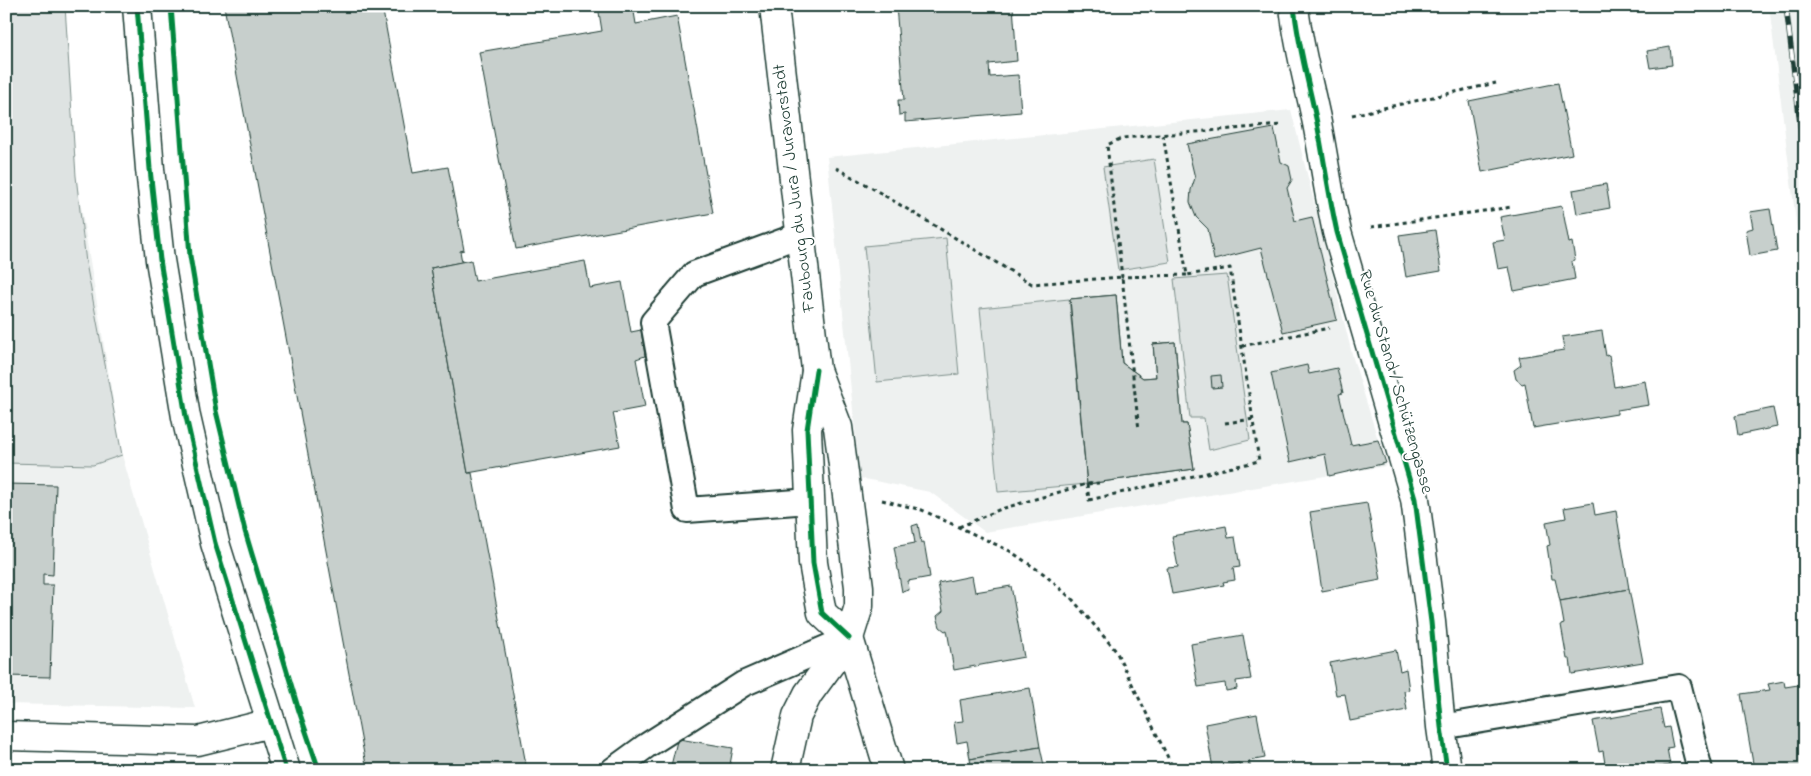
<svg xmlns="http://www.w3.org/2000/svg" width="1811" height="776" font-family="'Indie Flower',sans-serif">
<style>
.built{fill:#eef1f0}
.green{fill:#dee3e2;stroke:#7e908b}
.building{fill:#c7cfcc;stroke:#1f3d34;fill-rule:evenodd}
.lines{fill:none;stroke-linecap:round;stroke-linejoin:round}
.service-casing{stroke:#1f3d34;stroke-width:28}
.minor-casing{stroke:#1f3d34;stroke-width:31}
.primary-casing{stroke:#1f3d34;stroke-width:31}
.path{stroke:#1f3d34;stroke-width:3;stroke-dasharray:4 4;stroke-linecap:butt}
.service{stroke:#fff;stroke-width:24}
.minor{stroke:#fff;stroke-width:28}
.primary{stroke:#fff;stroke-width:28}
.rail-casing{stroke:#1f3d34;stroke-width:5.5}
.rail{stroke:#fff;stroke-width:4;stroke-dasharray:11;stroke-linecap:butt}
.cycleway-casing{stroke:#fff;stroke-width:8}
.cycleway{stroke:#00873e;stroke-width:5}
.labels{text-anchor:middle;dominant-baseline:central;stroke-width:4;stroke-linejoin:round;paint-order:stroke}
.street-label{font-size:18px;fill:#1f3d34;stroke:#fff}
</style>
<rect width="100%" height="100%" fill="#fff"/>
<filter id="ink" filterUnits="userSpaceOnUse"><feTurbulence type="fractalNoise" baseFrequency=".02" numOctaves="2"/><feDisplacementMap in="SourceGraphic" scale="10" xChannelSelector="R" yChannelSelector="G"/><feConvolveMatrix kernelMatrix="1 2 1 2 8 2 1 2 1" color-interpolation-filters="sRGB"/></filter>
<g filter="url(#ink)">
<g class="built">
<path d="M 6,6 L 65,6 L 76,176 L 122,455 L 195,708 L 6,704 Z"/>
<path d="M 1769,6 L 1805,6 L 1805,294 Z"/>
<path d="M 1291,110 L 1353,358 L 1386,466 L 985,532 L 930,492 L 860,478 L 827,157 Z"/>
</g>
<g class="green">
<path d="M 6,6 L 65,6 L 76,176 L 86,263 L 122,455 L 93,465 L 6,463 Z"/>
<path d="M 1154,159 L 1170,262 L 1118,270 L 1103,167 Z"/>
<path d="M 946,238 L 959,374 L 877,382 L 864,246 Z"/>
<path d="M 1227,275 L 1250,440 L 1209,450 L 1204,418 L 1190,418 L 1174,279 Z"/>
<path d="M 1069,299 L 1087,484 L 998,492 L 980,308 Z"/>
</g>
<g class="building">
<path d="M 224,6 L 382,6 L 413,173 L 448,167 L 464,250 L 460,251 L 462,262 L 431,268 L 468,473 L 472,473 L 527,770 L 367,770 Z"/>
<path d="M 598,6 L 633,6 L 636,24 L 677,16 L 713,213 L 516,249 L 479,52 L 602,31 Z"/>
<path d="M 896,6 L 1013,6 L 1017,61 L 989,64 L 990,77 L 1018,75 L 1021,112 L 905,122 L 905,114 L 899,115 L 898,100 L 904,100 Z"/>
<path d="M 1670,47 L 1672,65 L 1650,68 L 1647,51 Z"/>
<path d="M 1558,83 L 1572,154 L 1482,172 L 1469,101 Z"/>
<path d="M 1274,128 L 1281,162 L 1289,166 L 1292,180 L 1287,188 L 1295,221 L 1312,217 L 1337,320 L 1283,332 L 1261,248 L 1214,260 L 1208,229 L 1196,217 L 1190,202 L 1191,190 L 1195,178 L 1187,144 Z"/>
<path d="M 1606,184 L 1610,208 L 1577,214 L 1573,190 Z"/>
<path d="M 1562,206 L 1569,243 L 1572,242 L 1575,260 L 1572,261 L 1575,279 L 1514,291 L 1509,267 L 1498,269 L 1493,242 L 1505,240 L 1500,217 Z"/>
<path d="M 1770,209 L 1777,251 L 1750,256 L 1746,230 L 1753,228 L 1750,212 Z"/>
<path d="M 1435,230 L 1441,271 L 1406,277 L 1399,235 Z"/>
<path d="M 471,260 L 475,281 L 585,261 L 590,288 L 622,282 L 631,332 L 641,330 L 645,356 L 636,359 L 645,407 L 613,413 L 620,446 L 468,473 L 431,268 Z"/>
<path d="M 1116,295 L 1122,363 L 1143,378 L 1156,377 L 1153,344 L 1175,342 L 1182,424 L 1187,424 L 1194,469 L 1087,484 L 1070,299 ZM 1157,391 L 1159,408 L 1155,408 L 1152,413 L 1153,428 L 1128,431 L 1126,413 L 1144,393 Z"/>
<path d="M 1116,295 L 1122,363 L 1143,378 L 1156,377 L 1153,344 L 1175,342 L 1182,424 L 1187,424 L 1194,469 L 1087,484 L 1070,299 Z"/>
<path d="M 1602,331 L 1606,356 L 1609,355 L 1614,387 L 1645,381 L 1649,405 L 1617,410 L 1617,414 L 1533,428 L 1525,383 L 1522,384 L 1516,379 L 1514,370 L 1521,365 L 1519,357 L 1564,350 L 1562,337 Z"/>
<path d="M 1307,365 L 1309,374 L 1337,368 L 1343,393 L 1339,394 L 1351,445 L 1378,440 L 1386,463 L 1329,476 L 1325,454 L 1290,462 L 1271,373 Z"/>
<path d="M 1221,375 L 1222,387 L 1212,388 L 1211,376 Z"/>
<path d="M 1773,408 L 1777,427 L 1738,435 L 1735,416 Z"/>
<path d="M 6,484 L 56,485 L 53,575 L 43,574 L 43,585 L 53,585 L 50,677 L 6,676 Z"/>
<path d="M 1367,503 L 1381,580 L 1322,591 L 1310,512 Z"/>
<path d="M 1593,503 L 1595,515 L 1616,511 L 1629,589 L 1560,601 L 1555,579 L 1552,579 L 1547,546 L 1550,545 L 1546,522 L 1566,518 L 1564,508 Z"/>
<path d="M 918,524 L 921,543 L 924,542 L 930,577 L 908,581 L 909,590 L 902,592 L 894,547 L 915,543 L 912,526 Z"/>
<path d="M 1226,526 L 1228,538 L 1235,537 L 1240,567 L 1233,568 L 1235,580 L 1223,582 L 1224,585 L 1172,594 L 1167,568 L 1178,567 L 1172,536 Z"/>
<path d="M 972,576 L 975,592 L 1011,586 L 1024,657 L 954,670 L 947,630 L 945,631 L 940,627 L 937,616 L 943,611 L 938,583 Z"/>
<path d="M 1629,589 L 1643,662 L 1572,674 L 1570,659 L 1567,659 L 1561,625 L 1564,624 L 1560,601 Z"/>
<path d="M 1243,635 L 1251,679 L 1236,681 L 1237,689 L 1226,691 L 1225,683 L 1198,687 L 1191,644 Z"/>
<path d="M 1396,650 L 1400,671 L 1406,669 L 1409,690 L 1404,691 L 1407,710 L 1350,721 L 1345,694 L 1336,695 L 1330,663 Z"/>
<path d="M 1784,681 L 1785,687 L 1805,684 L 1805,770 L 1754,769 L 1741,694 L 1770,690 L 1768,684 Z"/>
<path d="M 1030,688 L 1040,747 L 970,759 L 967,741 L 957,743 L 954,722 L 963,721 L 960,700 Z"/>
<path d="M 1660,709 L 1664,728 L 1669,727 L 1673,747 L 1667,748 L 1670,765 L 1645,770 L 1606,770 L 1603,751 L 1599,752 L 1593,721 Z"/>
<path d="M 1257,714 L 1265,758 L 1249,761 L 1251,769 L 1240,770 L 1239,763 L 1213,768 L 1205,724 Z"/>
<path d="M 679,739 L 733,748 L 729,770 L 670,770 L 677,741 Z"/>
<path d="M 1040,747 L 1045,770 L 972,770 L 970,759 Z"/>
<path d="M 1670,765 L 1671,770 L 1645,770 Z"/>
</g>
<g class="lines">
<defs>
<g id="service">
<path d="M 800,235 L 694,274 L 653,322 L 687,510 L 810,501"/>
<path d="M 1441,727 L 1679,687 L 1700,770"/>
<path d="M 613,770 L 646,746 L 743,684 L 849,638"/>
</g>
<g id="minor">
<path d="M 1294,6 C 1298,46 1309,84 1317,123 C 1324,159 1329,196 1337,232 L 1415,499 L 1431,622 L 1441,727 L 1447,770"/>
<path d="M 6,736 L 198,741 L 271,723"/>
<path d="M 785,770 L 797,716 L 808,694 L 849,638"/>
</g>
<g id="primary">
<path d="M 137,6 L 150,169 L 160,260 L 186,417 L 215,543 L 286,770"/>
<path d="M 774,6 L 816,370 L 838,427 L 859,587 L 859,606 L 849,638"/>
<path d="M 816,371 L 807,430 L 813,563 L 822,613 L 849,638 L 889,770"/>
</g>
</defs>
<use href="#service" class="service-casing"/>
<use href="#minor" class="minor-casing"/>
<use href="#primary" class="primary-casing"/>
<g class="path">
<path d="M 1352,115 L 1496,83"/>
<path d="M 836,168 L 867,185 L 1032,284 L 1122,277 L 1139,430"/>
<path d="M 1371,227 L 1512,207"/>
<path d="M 1187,275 L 1122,277 L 1107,145 L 1122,138 L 1281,125"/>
<path d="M 1242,346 L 1329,328"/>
<path d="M 1225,423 L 1254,419"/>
<path d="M 1087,484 L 1089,500 L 1259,461 L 1230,268 L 1187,275 L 1163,135"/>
<path d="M 882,500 L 922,510 L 1010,551 L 1044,574 L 1073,600 L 1116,651 L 1174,770"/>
<path d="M 959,527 L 1001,509 L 1087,484 L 1099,483"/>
</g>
<use href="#service" class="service"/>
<use href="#minor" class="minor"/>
<use href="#primary" class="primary"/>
<defs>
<path id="rail" d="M 1786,6 L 1805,164"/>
</defs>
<use href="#rail" class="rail-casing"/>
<use href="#rail" class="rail"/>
<defs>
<g id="cycleway">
<path d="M 137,6 L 150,169 L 160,260 L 186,417 L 215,543 L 286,770"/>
<path d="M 171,6 L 190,256 L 216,411 L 245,531 L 299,711 L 319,770"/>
<path d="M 1294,6 C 1298,46 1309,84 1317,123 C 1324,159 1329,196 1337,232 L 1415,499 L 1431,622 L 1441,727 L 1447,770"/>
<path d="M 816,370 L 807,430 L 813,563 L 822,613 L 849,638"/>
</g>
</defs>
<use href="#cycleway" class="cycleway-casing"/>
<use href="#cycleway" class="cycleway"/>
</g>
</g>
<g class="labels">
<g class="street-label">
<text transform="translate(795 188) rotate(-97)">Faubourg du Jura / Juravorstadt</text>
<text transform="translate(1395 382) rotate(74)">Rue du Stand / Schützengasse</text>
</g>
</g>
<rect width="1811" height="776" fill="none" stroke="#fff" stroke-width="25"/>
<rect x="12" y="12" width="1786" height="751" fill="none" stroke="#1f3d34" stroke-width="2" filter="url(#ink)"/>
</svg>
